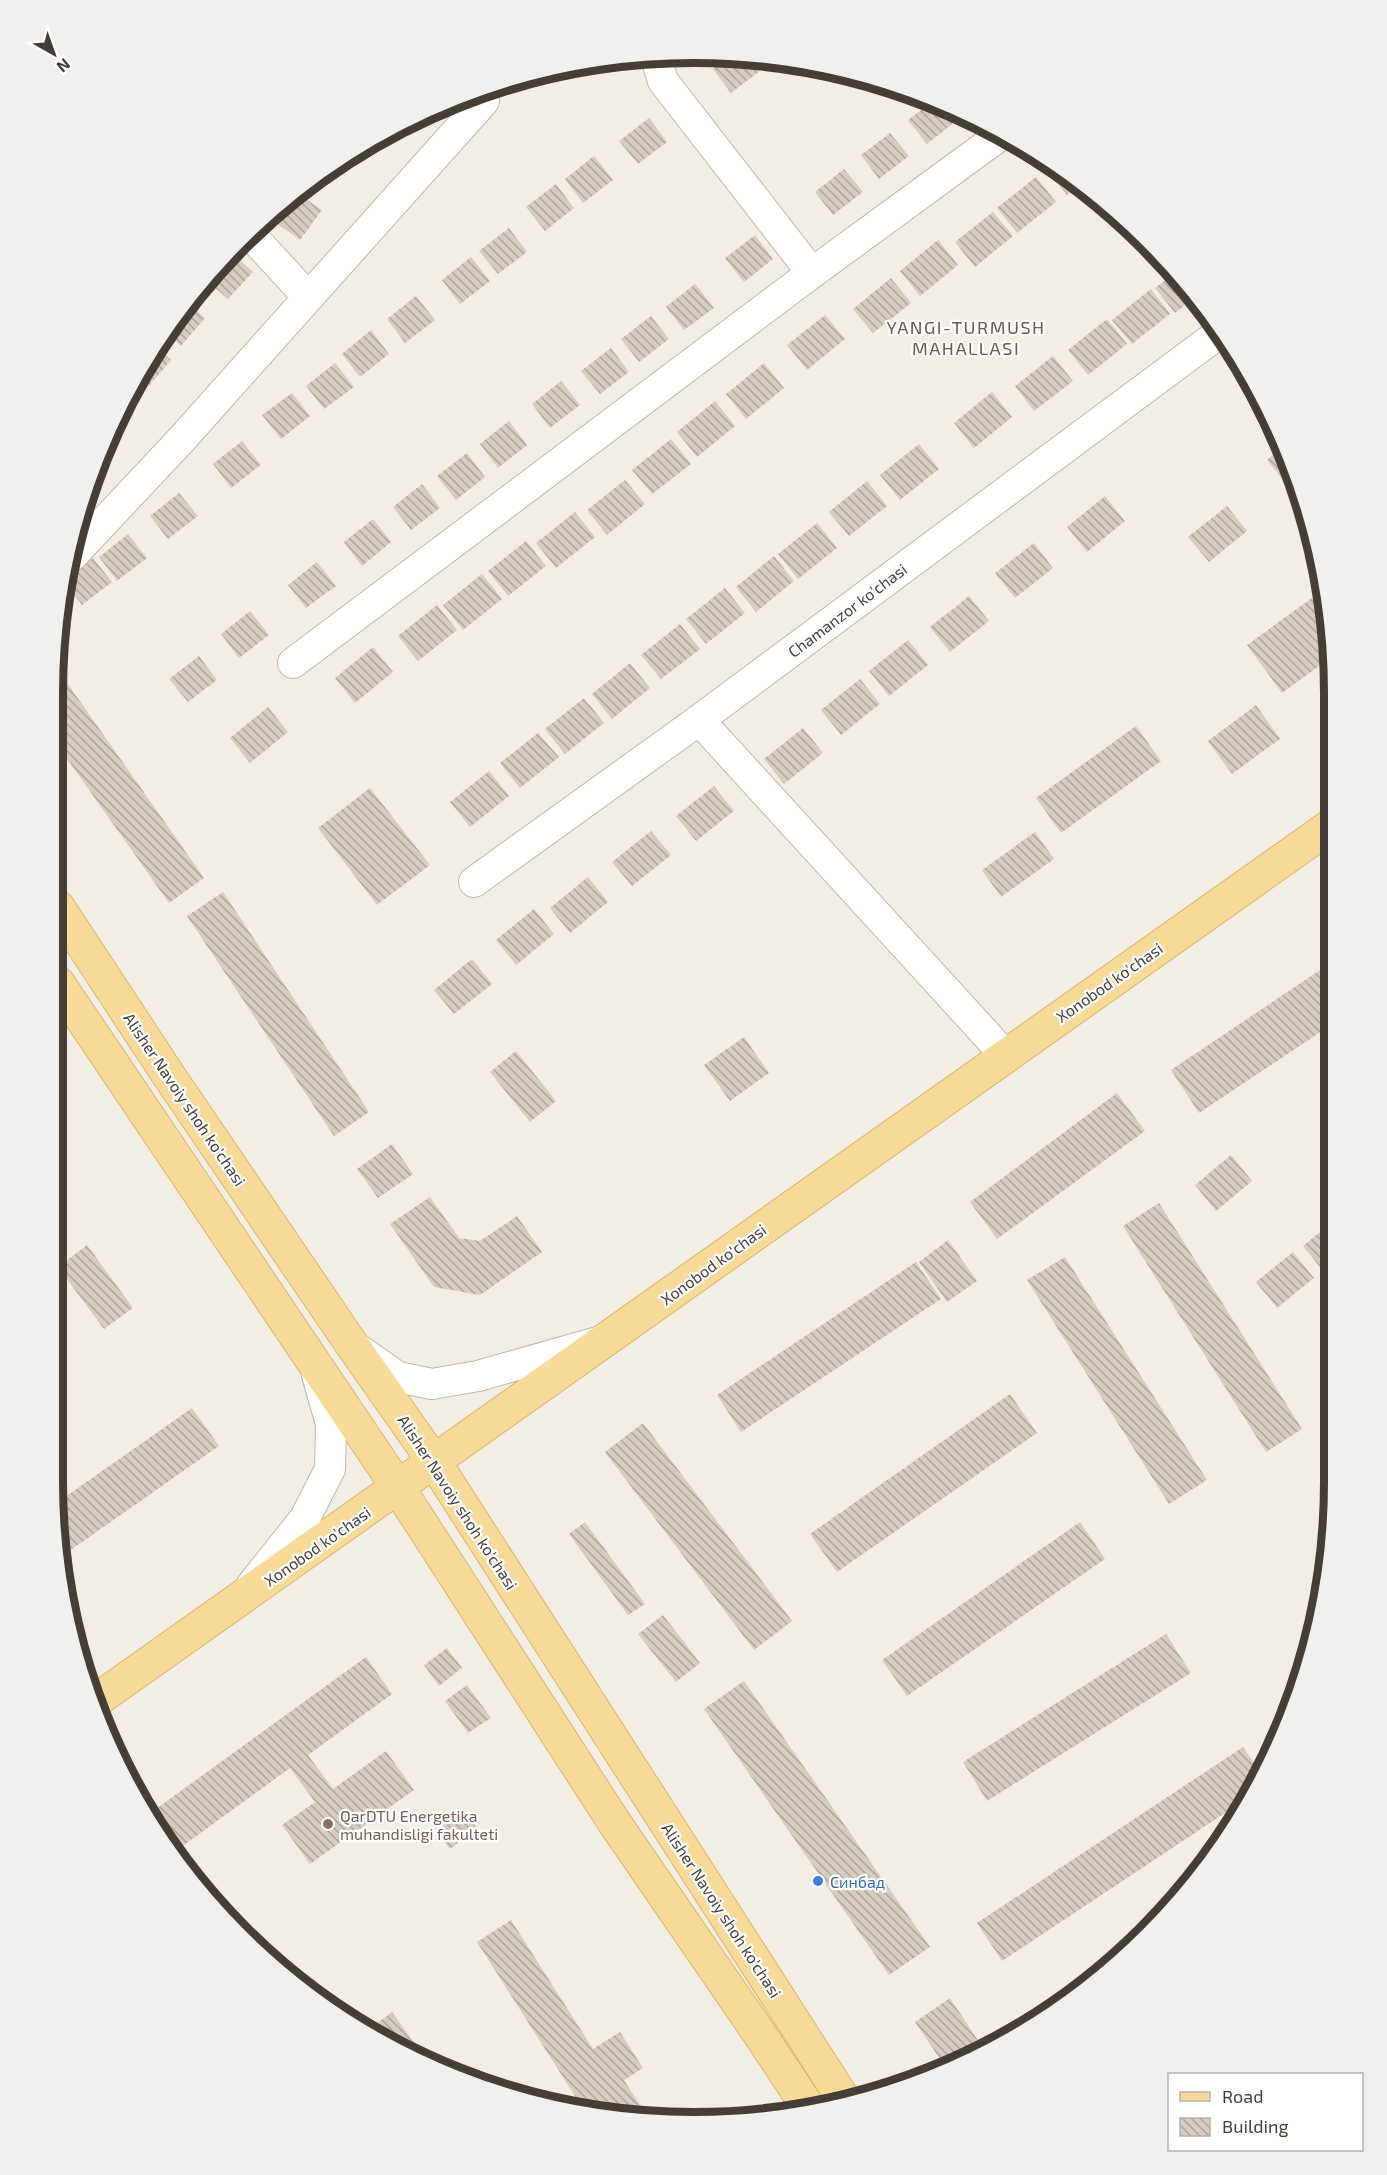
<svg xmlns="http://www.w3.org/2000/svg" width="1387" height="2175" font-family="'Exo 2',sans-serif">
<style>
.building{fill:url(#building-back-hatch)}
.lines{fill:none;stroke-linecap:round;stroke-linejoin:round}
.minor-casing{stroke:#c0b8ac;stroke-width:32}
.major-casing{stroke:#dcb86a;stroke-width:35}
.minor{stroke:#fff;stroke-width:30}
.major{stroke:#f8db99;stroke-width:33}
.education-dot{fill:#8d6e63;stroke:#fff;stroke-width:2}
.shop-dot{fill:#3f7fe0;stroke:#fff;stroke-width:2}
.labels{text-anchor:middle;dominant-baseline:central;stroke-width:4.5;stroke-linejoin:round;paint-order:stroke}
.street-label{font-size:16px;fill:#443e36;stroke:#fff}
.education-label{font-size:16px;fill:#785e54;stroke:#fff;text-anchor:start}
.shop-label{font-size:16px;fill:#366cbe;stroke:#fff;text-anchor:start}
.neighbourhood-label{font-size:18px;letter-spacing:1.5px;fill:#665c4e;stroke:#fff}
.rim{fill:none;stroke:#443e36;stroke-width:8}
</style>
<defs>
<pattern id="building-back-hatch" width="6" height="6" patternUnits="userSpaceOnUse" patternTransform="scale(1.5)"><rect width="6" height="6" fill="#d6ccbf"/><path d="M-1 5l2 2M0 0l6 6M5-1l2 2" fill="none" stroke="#afa79c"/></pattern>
</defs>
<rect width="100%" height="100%" fill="#f2eee6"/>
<g class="building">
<path d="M 732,54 L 750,56 L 761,70 L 731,93 L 713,69 Z"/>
<path d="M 932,102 L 945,107 L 956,121 L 927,144 L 908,120 Z"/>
<path d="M 649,118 L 667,142 L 638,164 L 619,141 Z"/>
<path d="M 890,133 L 909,156 L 879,179 L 861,155 Z"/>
<path d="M 594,156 L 613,180 L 583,203 L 565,179 Z"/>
<path d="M 1053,166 L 1081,184 L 1067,195 L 1047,170 Z"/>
<path d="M 844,169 L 863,192 L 833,215 L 815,192 Z"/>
<path d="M 1036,177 L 1056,202 L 1017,233 L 997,208 Z"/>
<path d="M 556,184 L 574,208 L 545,231 L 526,207 Z"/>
<path d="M 297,193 L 322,210 L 300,240 L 275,222 Z"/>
<path d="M 993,212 L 1013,236 L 975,267 L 955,242 Z"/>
<path d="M 509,228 L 527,252 L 498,274 L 479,251 Z"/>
<path d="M 755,235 L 773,259 L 744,282 L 725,258 Z"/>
<path d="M 938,240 L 958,265 L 920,296 L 900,271 Z"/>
<path d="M 232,253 L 253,272 L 228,299 L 206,280 Z"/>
<path d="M 471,257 L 490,281 L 460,304 L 442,280 Z"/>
<path d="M 1176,272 L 1194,298 L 1175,313 L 1155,288 Z"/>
<path d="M 891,278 L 911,303 L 873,333 L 853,309 Z"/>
<path d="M 695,284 L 714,308 L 684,330 L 666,307 Z"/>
<path d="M 1151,289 L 1170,314 L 1132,344 L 1112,320 Z"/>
<path d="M 416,296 L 435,320 L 405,343 L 387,319 Z"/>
<path d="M 186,302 L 205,318 L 181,346 L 167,334 Z"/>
<path d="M 825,315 L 845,339 L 807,370 L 787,345 Z"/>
<path d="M 651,316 L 669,339 L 639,362 L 621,339 Z"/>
<path d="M 1107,319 L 1127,344 L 1088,375 L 1068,350 Z"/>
<path d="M 371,330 L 389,354 L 360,377 L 342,354 Z"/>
<path d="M 611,348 L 629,372 L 600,394 L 581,371 Z"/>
<path d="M 159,349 L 171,360 L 147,388 L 140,382 Z"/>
<path d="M 1053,356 L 1073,381 L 1034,411 L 1015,386 Z"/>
<path d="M 335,363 L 354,387 L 324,409 L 306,386 Z"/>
<path d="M 764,363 L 784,388 L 746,419 L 726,394 Z"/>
<path d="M 561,381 L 580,405 L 550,428 L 532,404 Z"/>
<path d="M 992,392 L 1012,417 L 974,448 L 954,423 Z"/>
<path d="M 292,393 L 310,416 L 281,439 L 262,415 Z"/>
<path d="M 715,401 L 735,426 L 697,457 L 677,432 Z"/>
<path d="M 509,421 L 527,445 L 498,468 L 480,444 Z"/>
<path d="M 671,439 L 691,464 L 652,494 L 632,470 Z"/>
<path d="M 242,441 L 261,465 L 231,488 L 213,464 Z"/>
<path d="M 919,444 L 939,469 L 900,500 L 880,475 Z"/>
<path d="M 1282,447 L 1294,478 L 1287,485 L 1267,460 Z"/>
<path d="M 467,453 L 485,477 L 456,500 L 437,476 Z"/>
<path d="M 625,480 L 645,504 L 607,535 L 587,510 Z"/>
<path d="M 867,481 L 887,506 L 849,536 L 829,512 Z"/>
<path d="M 422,484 L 440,508 L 411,530 L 393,507 Z"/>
<path d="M 179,493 L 198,516 L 168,539 L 150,516 Z"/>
<path d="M 1105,496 L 1125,521 L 1087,552 L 1067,527 Z"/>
<path d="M 1227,506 L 1247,531 L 1209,562 L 1188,537 Z"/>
<path d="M 575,512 L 595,537 L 556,568 L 536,543 Z"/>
<path d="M 373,519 L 391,542 L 362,566 L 344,542 Z"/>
<path d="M 817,523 L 837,548 L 798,579 L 778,554 Z"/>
<path d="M 128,534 L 147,558 L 117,581 L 99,557 Z"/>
<path d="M 526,541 L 546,566 L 508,596 L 488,571 Z"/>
<path d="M 1034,543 L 1053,568 L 1015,598 L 995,573 Z"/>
<path d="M 774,556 L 794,581 L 756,612 L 736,587 Z"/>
<path d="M 93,558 L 112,582 L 82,605 L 65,583 L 66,579 Z"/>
<path d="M 317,562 L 336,586 L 306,608 L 288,585 Z"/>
<path d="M 482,574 L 502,599 L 463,630 L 443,605 Z"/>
<path d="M 725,588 L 745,613 L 706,644 L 686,619 Z"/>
<path d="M 1323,590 L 1333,656 L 1282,693 L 1247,645 Z"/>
<path d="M 969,596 L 989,621 L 950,652 L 930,627 Z"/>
<path d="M 437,605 L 457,630 L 418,661 L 398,636 Z"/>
<path d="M 250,611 L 269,635 L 239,658 L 221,634 Z"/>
<path d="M 680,624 L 700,649 L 661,679 L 641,655 Z"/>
<path d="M 908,640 L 928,665 L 889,696 L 869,671 Z"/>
<path d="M 373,647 L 393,672 L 355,703 L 335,678 Z"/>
<path d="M 199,656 L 217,680 L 188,702 L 169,679 Z"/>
<path d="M 630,663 L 650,688 L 612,719 L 592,694 Z"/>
<path d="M 58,670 L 204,878 L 169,903 L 58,746 Z"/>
<path d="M 860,679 L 880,704 L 841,735 L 821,710 Z"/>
<path d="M 584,698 L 604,723 L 565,754 L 545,729 Z"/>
<path d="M 1256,705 L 1280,739 L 1232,774 L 1208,741 Z"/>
<path d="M 268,707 L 288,732 L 250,763 L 230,738 Z"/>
<path d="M 1136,726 L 1161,761 L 1061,833 L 1036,798 Z"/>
<path d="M 803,728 L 823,753 L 784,784 L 764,759 Z"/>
<path d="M 538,733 L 559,757 L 520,788 L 500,763 Z"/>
<path d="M 489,771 L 509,796 L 470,827 L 450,802 Z"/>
<path d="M 714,786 L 734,811 L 696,841 L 676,816 Z"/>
<path d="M 370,788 L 430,865 L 377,905 L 318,828 Z"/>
<path d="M 651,831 L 671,855 L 632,886 L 612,862 Z"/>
<path d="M 1035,832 L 1054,859 L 1001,897 L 982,870 Z"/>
<path d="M 588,877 L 608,902 L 570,933 L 550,908 Z"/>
<path d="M 223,892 L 369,1112 L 334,1136 L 187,916 Z"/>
<path d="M 534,909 L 554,934 L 516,965 L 496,940 Z"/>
<path d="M 472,959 L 492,984 L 454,1014 L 434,990 Z"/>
<path d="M 1332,962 L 1331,1025 L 1199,1113 L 1171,1070 Z"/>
<path d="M 744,1037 L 769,1073 L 730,1101 L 704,1065 Z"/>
<path d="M 516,1051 L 556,1101 L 530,1122 L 490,1072 Z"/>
<path d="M 1117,1093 L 1145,1131 L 997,1239 L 970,1202 Z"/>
<path d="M 392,1144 L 413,1174 L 378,1198 L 357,1169 Z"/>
<path d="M 1231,1155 L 1252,1181 L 1216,1211 L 1195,1185 Z"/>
<path d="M 430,1197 L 459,1238 L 480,1241 L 517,1216 L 542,1252 L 480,1295 L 434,1287 L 390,1224 Z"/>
<path d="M 1159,1203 L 1302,1429 L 1266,1452 L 1123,1226 Z"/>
<path d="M 1331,1223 L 1330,1267 L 1324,1272 L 1303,1246 Z"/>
<path d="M 948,1240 L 977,1281 L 947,1302 L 919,1262 Z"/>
<path d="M 87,1245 L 133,1308 L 104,1329 L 58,1267 Z"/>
<path d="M 1293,1252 L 1314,1278 L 1277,1308 L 1256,1282 Z"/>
<path d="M 1065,1257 L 1207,1480 L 1169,1504 L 1027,1280 Z"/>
<path d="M 916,1262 L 941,1299 L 741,1432 L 717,1395 Z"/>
<path d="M 1010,1394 L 1037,1433 L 837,1572 L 810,1534 Z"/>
<path d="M 192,1408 L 219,1446 L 65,1554 L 58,1544 L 58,1502 Z"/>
<path d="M 643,1423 L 792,1621 L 754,1650 L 605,1452 Z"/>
<path d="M 585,1522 L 645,1604 L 628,1615 L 569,1534 Z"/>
<path d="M 1080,1522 L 1105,1559 L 907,1696 L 882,1660 Z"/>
<path d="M 663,1615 L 700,1663 L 676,1682 L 638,1634 Z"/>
<path d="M 1166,1634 L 1191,1673 L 987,1801 L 963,1762 Z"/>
<path d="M 447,1648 L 462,1668 L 439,1686 L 424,1665 Z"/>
<path d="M 366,1657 L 392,1694 L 308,1755 L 333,1789 L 386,1751 L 414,1790 L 310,1864 L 282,1825 L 315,1802 L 290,1768 L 173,1853 L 161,1838 L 149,1814 Z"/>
<path d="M 744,1681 L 930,1947 L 889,1975 L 704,1709 Z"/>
<path d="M 467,1685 L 491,1718 L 468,1733 L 445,1701 Z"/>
<path d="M 1243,1747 L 1260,1772 L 1243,1801 L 1002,1961 L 977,1923 Z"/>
<path d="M 463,1810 L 477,1828 L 450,1849 L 435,1830 Z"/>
<path d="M 511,1920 L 593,2049 L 620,2032 L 643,2068 L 624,2080 L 650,2121 L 582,2107 L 477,1942 Z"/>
<path d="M 950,1998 L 985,2051 L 946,2068 L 915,2022 Z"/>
<path d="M 392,2012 L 420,2051 L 414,2055 L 366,2032 Z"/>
</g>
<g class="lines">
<defs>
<g id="minor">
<path d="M 662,56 L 658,65 L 663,81 L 812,273"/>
<path d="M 250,234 L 308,297"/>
<path d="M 72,556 L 181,440 L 484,101"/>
<path d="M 293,663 L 812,273 L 1002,134"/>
<path d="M 699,720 L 1005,1055"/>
<path d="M 474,882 L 699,720 L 1218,334"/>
<path d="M 358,1349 L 398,1377 L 432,1384 L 478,1376 L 598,1342"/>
<path d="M 251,1586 L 305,1518 L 330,1469 L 331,1424 L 317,1375"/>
</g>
<g id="major">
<path d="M 58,907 L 169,1076 L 350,1342 L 435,1463 L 846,2103"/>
<path d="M 58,983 L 399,1489 L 614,1822 L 761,2036 L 810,2110"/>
<path d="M 94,1702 C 508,1412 918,1116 1332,825"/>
</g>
</defs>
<use href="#minor" class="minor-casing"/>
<use href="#major" class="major-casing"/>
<use href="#minor" class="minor"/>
<use href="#major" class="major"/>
</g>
<circle class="education-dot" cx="328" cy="1824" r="6"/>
<circle class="shop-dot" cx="818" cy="1881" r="6"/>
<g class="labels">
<g class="street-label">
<text transform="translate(847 610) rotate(-37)">Chamanzor ko'chasi</text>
<text transform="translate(1109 982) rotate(-35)">Xonobod ko'chasi</text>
<text transform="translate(185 1099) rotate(56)">Alisher Navoiy shoh ko'chasi</text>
<text transform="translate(713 1264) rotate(-36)">Xonobod ko'chasi</text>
<text transform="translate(458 1502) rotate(57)">Alisher Navoiy shoh ko'chasi</text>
<text transform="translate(317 1546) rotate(-35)">Xonobod ko'chasi</text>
<text transform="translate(722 1910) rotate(57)">Alisher Navoiy shoh ko'chasi</text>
</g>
<g class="education-label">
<text x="340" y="1815">QarDTU Energetika<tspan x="340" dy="18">muhandisligi fakulteti</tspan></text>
</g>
<g class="shop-label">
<text x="830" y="1881">Синбад</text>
</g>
<g class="neighbourhood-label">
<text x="966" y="327">YANGI-TURMUSH<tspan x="966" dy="21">MAHALLASI</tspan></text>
</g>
</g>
<path d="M0 0H1387V2175H0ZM693 63H694A630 630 0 0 1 1324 693V1482A630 630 0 0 1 694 2112H693A630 630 0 0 1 63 1482V693A630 630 0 0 1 693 63Z" fill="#f0f0ef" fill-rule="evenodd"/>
<path class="rim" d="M693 63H694A630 630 0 0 1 1324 693V1482A630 630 0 0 1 694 2112H693A630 630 0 0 1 63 1482V693A630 630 0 0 1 693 63Z"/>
<rect x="1168" y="2073" width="195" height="78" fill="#ffffff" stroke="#b4b2af" stroke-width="1.5"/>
<rect x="1180" y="2092" width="30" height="9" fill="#f8db99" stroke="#b4b2af" stroke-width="1.5"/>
<text x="1222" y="2103" font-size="18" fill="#443e36">Road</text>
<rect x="1180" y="2118" width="30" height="18" fill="url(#building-back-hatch)" stroke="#b4b2af" stroke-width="1.5"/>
<text x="1222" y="2133" font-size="18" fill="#443e36">Building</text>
<g transform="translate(54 54) rotate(140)" stroke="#ffffff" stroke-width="4.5" paint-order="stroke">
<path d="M0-4.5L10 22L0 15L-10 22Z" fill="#443e36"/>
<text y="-9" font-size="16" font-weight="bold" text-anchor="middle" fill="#443e36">N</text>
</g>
</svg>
